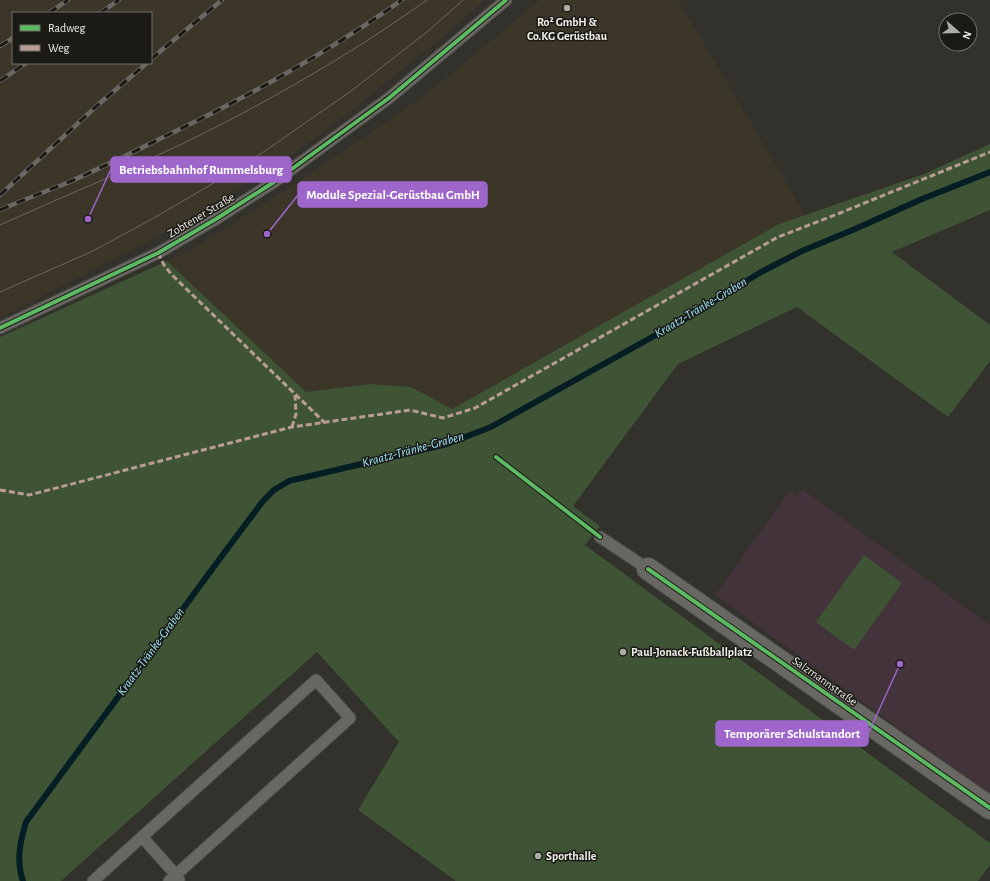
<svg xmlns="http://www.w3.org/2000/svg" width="990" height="881" font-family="'Alegreya Sans',sans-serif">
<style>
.built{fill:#3c3628;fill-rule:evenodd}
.education{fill:#43333a}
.green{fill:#3f5435}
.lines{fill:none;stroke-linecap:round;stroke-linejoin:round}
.stream{stroke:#041e24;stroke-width:6}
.lane-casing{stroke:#4d4c47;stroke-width:13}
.street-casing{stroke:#4d4c47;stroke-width:24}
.lane{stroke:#686762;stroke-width:11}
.street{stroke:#686762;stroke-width:22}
.tram{stroke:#6a6865;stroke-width:1}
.rail-casing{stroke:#6a6865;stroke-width:4.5}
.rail{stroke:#1b1a15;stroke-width:3;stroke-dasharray:9;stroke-linecap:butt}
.quiet{stroke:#b99d93;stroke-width:3;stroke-dasharray:6 3;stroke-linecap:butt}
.cycleway-casing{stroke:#1b1a15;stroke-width:6}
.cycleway{stroke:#5cba63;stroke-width:4}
.poi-dot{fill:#aeaca6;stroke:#1b1a15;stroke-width:1.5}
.labels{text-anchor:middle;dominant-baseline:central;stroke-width:3;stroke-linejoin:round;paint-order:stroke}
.poi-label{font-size:12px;font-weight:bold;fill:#f0eee8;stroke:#1b1a15;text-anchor:start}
.street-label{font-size:12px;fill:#f0eee8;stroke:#1b1a15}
.water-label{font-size:13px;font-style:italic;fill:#9be3f6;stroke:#1b1a15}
.leader{fill:none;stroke:#9e66cb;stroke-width:1.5}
.callout-dot{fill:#9e66cb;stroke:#1b1a15;stroke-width:1.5}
.callout{fill:#9e66cb;stroke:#9e66cb;stroke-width:1.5}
.callout-label{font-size:13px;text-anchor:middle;font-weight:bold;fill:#fff}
</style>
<rect width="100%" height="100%" fill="#32312b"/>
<g class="built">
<path d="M 0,0 L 485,0 L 445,35 L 346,115 L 280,163 L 170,230 L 0,318 ZM 13,13 L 151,13 L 151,63 L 13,63 Z"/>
<path d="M 540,0 L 678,0 L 805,214 L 779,224 L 452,409 L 411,387 L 371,384 L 306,393 L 167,261 L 196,247 L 319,168 L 428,93 Z"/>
</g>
<path class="education" d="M 802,489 L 990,625 L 990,794 L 715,595 L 790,490 L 797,496 Z"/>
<g class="green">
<path d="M 990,144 L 990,210 L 892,252 L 990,325 L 990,361 L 948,417 L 797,307 L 678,364 L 573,506 L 600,526 L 585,545 L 990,843 L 990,865 L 978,881 L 456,881 L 358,810 L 399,742 L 317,652 L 61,881 L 0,881 L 0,337 L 167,261 L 306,392 L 371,384 L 411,387 L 452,409 L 779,224 L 924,174 Z"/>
<path d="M 864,555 L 902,583 L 854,650 L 816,622 Z"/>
</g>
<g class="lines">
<path class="stream" d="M 23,881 C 16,861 20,842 26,822 L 227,549 L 263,501 L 274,490 L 289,481 L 447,444 L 491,427 L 688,317 L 761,272 L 802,251 L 855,229 L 922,199 L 990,172"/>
<defs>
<g id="lane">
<path d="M 0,328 L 158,253 L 216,219 L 274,182 L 389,98 L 506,0"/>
<path d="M 600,537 L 648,569"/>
<path d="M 142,837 L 176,875 L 179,880"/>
<path d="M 93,881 L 316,680 L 350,718 L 169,881"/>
</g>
<path id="street" d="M 648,569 L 990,808"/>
</defs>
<use href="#lane" class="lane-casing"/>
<use href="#street" class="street-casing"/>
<use href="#lane" class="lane"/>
<use href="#street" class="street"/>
<g class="tram">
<path d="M 0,225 C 61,197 122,173 182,144 C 242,115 301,82 357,47 C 381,32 404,16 427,0"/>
<path d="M 0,292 L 93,251 L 152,219 L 212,184 L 265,151 L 351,91 L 427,32 L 463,0"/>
</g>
<defs>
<g id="rail">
<path d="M 49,13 L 68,0"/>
<path d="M 100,13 L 119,0"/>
<path d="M 0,46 L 13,38"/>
<path d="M 151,59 L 222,0"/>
<path d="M 0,81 L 26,63"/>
<path d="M 0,195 L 100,103 L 147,63"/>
<path d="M 0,210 C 21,201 41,193 62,185 C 100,169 137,150 174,132 C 253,94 330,51 402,0"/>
</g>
</defs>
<use href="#rail" class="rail-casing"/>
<use href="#rail" class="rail"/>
<g class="quiet">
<path d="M 158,253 L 164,265 L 172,275 L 325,423"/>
<path d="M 292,427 L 296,414 L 295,395"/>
<path d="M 0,490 L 29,495 L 292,427 L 410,410 L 443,418 L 475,408 L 778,237 L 840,213 L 990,152"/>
</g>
<defs>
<g id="cycleway">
<path d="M 0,328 L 158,253 L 216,219 L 274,182 L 389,98 L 506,0"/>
<path d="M 496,457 L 600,537"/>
<path d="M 648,569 L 990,808"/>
</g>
</defs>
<use href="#cycleway" class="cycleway-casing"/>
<use href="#cycleway" class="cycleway"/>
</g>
<g class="poi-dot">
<circle cx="567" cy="8" r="4"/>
<circle cx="623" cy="652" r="4"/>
<circle cx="538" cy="856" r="4"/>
</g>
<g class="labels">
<g class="poi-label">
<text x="567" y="22" text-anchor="middle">Ro² GmbH &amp;<tspan x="567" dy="14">Co.KG Gerüstbau</tspan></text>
<text x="631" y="652">Paul-Jonack-Fußballplatz</text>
<text x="546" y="856">Sporthalle</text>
</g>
<g class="street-label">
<text transform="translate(201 215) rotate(-31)">Zobtener Straße</text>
<text transform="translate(825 681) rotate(35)">Salzmannstraße</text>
</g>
<g class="water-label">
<text transform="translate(701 308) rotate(-31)">Kraatz-Tränke-Graben</text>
<text transform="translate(413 450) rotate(-15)">Kraatz-Tränke-Graben</text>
<text transform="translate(151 652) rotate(-54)">Kraatz-Tränke-Graben</text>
</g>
</g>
<path class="leader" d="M88 219L111 169M267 234L298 195M900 664L868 734"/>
<g class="callout-dot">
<circle cx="88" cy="219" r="4"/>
<circle cx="267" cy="234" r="4"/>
<circle cx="900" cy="664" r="4"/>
</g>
<g class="callout">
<rect x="111" y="157" width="180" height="25" rx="4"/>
<rect x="298" y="182" width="189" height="25" rx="4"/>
<rect x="716" y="721" width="152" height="25" rx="4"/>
</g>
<g class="callout-label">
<text x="201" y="174">Betriebsbahnhof Rummelsburg</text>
<text x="393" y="199">Module Spezial-Gerüstbau GmbH</text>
<text x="792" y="738">Temporärer Schulstandort</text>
</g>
<rect x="12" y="12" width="140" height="52" fill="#1b1a15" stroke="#706f69"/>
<rect x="20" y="25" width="20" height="6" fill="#5cba63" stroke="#706f69"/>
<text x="48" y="32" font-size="12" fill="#f0eee8">Radweg</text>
<rect x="20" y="45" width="20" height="6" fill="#b99d93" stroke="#706f69"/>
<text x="48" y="52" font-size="12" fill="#f0eee8">Weg</text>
<g transform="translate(958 32) rotate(110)"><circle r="19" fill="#1b1a15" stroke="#706f69"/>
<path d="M0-3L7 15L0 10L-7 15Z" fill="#aeaca6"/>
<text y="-6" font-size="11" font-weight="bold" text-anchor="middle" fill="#f0eee8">N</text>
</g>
</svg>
